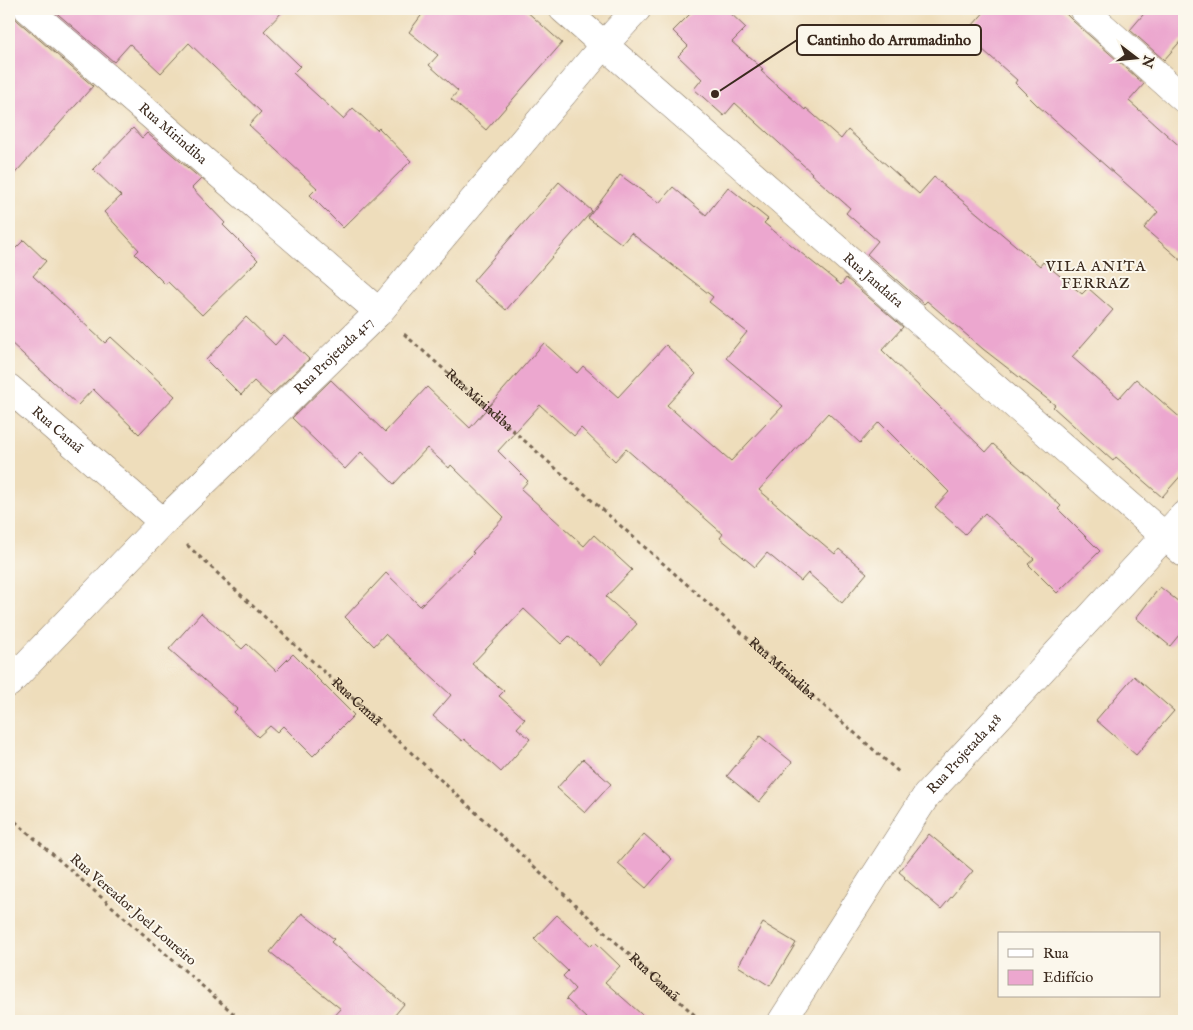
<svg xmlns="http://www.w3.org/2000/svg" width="1193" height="1030" font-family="'IM FELL English',serif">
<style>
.building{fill:#eca7cf}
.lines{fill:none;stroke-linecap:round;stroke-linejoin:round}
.minor-casing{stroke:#7a6955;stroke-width:29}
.path{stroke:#7a6955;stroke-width:3;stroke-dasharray:4 4;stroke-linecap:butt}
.minor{stroke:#fff;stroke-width:28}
.labels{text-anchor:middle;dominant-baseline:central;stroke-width:4;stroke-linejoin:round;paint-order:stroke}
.street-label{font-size:14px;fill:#3b2a1e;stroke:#fbf7ec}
.neighbourhood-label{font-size:15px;letter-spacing:1px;fill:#3b2a1e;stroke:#fbf7ec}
.leader{fill:none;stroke:#3b2a1e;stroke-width:2}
.callout-dot{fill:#3b2a1e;stroke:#fbf7ec;stroke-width:2}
.callout{fill:#fbf7ec;stroke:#3b2a1e;stroke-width:2}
.callout-label{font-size:15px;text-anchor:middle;font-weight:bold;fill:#3b2a1e}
</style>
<rect width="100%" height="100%" fill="#fbf7ec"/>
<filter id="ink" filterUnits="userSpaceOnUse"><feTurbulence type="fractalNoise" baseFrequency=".02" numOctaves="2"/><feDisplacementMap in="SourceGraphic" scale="10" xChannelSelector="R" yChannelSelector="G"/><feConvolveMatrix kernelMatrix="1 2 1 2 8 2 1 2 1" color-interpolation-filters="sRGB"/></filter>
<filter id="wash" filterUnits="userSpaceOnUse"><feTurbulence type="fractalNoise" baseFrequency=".0096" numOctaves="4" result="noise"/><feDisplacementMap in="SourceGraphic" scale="20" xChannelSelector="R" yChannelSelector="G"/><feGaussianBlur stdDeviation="1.12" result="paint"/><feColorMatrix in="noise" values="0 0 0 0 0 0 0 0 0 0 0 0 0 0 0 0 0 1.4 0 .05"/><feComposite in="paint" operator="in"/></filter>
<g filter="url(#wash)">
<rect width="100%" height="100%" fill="#edb"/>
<g id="blocks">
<g class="building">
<path d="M 9,9 L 13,9 L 13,15 L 18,21 L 93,86 L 9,180 Z"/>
<path d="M 52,9 L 285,9 L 264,31 L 300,66 L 293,73 L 343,119 L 353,108 L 377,130 L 379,128 L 411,161 L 343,228 L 310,195 L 317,188 L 249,125 L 261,112 L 189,43 L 161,73 L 130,44 L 114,62 Z"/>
<path d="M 426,9 L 524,9 L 562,43 L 486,130 L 451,99 L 458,91 L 429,65 L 438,55 L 409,32 Z"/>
<path d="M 695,9 L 726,9 L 746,28 L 732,42 L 763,69 L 761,71 L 805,110 L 806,108 L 841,139 L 848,130 L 919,194 L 934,177 L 1040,266 L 1043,262 L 1082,294 L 1088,288 L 1113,310 L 1072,357 L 1119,398 L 1136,379 L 1184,421 L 1184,472 L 1162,497 L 1116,457 L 1113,461 L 1053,407 L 1055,405 L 983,349 L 927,301 L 924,304 L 867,254 L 878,241 L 846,213 L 850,208 L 811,174 L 812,173 L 735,103 L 724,116 L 694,89 L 702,79 L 678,56 L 688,46 L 673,31 Z"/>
<path d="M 987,9 L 1061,9 L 1073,21 L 1144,84 L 1129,101 L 1184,150 L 1184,263 L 1144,228 L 1158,212 L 1037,105 L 1015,83 L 1017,80 L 965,34 Z"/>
<path d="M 1148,9 L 1184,9 L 1184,37 L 1164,60 L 1130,30 Z"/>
<path d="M 133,128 L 142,138 L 147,133 L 201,179 L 192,188 L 225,223 L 223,225 L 258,260 L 202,315 L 168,282 L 165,284 L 135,254 L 139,250 L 104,212 L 121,196 L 93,169 Z"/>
<path d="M 620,175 L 659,203 L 673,187 L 706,215 L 728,187 L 768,219 L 764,223 L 841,285 L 846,278 L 903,327 L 882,350 L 986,452 L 993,444 L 1032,479 L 1061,506 L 1058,509 L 1100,551 L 1057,593 L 1028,564 L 1034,559 L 985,513 L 965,534 L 935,507 L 949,492 L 879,422 L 860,443 L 828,413 L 759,490 L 835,554 L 839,549 L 867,573 L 842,603 L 808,573 L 801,581 L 767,553 L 755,567 L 720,538 L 723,534 L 626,449 L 615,461 L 581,428 L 574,436 L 540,405 L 498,451 L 528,481 L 521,489 L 584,546 L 594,535 L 632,570 L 606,597 L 637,624 L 601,665 L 569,636 L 561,644 L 524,609 L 472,664 L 504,691 L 499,696 L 525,719 L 517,728 L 530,739 L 501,772 L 464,739 L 462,741 L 433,716 L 451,695 L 385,634 L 374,646 L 345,617 L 386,573 L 420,606 L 474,553 L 472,552 L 504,517 L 451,465 L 449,468 L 427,448 L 394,484 L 361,452 L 345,469 L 292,418 L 331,380 L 385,432 L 427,387 L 470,428 L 544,343 L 577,373 L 583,366 L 618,397 L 666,345 L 696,374 L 667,405 L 731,461 L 783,406 L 726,358 L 747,332 L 709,302 L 713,297 L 631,233 L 622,244 L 588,218 Z"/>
<path d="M 559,182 L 592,211 L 506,310 L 473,281 Z"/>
<path d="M 24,240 L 46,261 L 33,276 L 105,343 L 111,337 L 175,396 L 139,434 L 93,389 L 78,405 L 9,341 L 9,252 L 10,254 Z"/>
<path d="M 246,317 L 275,345 L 284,335 L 309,359 L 270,396 L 254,381 L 241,395 L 206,360 Z"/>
<path d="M 1160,587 L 1184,606 L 1184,629 L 1170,646 L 1136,618 Z"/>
<path d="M 201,613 L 242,649 L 247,644 L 276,671 L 293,654 L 354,715 L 313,756 L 283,726 L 277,732 L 270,726 L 258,737 L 234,712 L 237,709 L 169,649 Z"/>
<path d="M 1134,676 L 1174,711 L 1136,755 L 1096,720 Z"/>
<path d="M 760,736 L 792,762 L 759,802 L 727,776 Z"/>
<path d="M 583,759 L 611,784 L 585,813 L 557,788 Z"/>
<path d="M 644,834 L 672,859 L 646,888 L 618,864 Z"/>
<path d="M 929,834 L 973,871 L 941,909 L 904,878 L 905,877 L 899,872 Z"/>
<path d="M 302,913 L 334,939 L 331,942 L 404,1004 L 390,1021 L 330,1021 L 341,1009 L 270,952 Z"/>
<path d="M 557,915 L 591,946 L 595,942 L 620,966 L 605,982 L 649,1021 L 589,1021 L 566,999 L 575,989 L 563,976 L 568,971 L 534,939 Z"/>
<path d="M 763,923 L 796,943 L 770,986 L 738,966 Z"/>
</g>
</g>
</g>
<g filter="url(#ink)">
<use href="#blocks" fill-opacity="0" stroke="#7a6955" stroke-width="1"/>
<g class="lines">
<defs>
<g id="minor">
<path id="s3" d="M 28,9 L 379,312"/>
<path id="s4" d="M 563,9 L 1184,553"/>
<path d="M 1083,9 L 1184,99"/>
<path id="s5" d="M 9,388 L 163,522"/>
<path id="s6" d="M 9,683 L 163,522 L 379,312 L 604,45 L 637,9"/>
<path id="s7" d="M 782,1021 L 926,796 L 1184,515"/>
</g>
</defs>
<use href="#minor" class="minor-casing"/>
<g class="path">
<path id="s1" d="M 404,334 L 901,774"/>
<path id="s2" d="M 187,545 L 701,1021"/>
<path d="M 9,816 L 242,1021"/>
</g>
<use href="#minor" class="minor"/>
</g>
</g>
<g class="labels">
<g class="street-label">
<text stroke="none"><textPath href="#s3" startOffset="191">Rua Mirindiba</textPath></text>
<text stroke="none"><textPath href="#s4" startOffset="412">Rua Jandaíra</textPath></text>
<text stroke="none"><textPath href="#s6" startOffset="461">Rua Projetada 417</textPath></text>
<text stroke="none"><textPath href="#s1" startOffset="100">Rua Mirindiba</textPath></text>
<text stroke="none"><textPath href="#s5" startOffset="64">Rua Canaã</textPath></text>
<text stroke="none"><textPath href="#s1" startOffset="505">Rua Mirindiba</textPath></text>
<text stroke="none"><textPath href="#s2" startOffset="231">Rua Canaã</textPath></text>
<text stroke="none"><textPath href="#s7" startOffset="324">Rua Projetada 418</textPath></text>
<text transform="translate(133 910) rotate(41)">Rua Vereador Joel Loureiro</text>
<text stroke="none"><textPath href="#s2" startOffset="636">Rua Canaã</textPath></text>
</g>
<g class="neighbourhood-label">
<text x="1096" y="266">VILA ANITA<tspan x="1096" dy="17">FERRAZ</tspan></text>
</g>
</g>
<path class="leader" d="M715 94L797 40"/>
<circle class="callout-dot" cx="715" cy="94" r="5"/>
<rect class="callout" x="797" y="25" width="184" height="30" rx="5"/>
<g class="callout-label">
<text x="889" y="45">Cantinho do Arrumadinho</text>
</g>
<rect width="1193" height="1030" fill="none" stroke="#fbf7ec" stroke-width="30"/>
<rect x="998" y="932" width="162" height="65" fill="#fbf7ec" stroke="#aea59a"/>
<rect x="1008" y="949" width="25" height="8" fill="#ffffff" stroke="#aea59a"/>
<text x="1043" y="958" font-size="15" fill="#3b2a1e">Rua</text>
<rect x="1008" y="970" width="25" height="15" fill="#eca7cf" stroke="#aea59a"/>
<text x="1043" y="982" font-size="15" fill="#3b2a1e">Edifício</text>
<g transform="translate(1136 58) rotate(106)" stroke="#fbf7ec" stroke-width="4" paint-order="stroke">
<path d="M0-4L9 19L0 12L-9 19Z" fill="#3b2a1e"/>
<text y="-8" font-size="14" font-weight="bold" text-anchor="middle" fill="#3b2a1e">N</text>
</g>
</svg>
